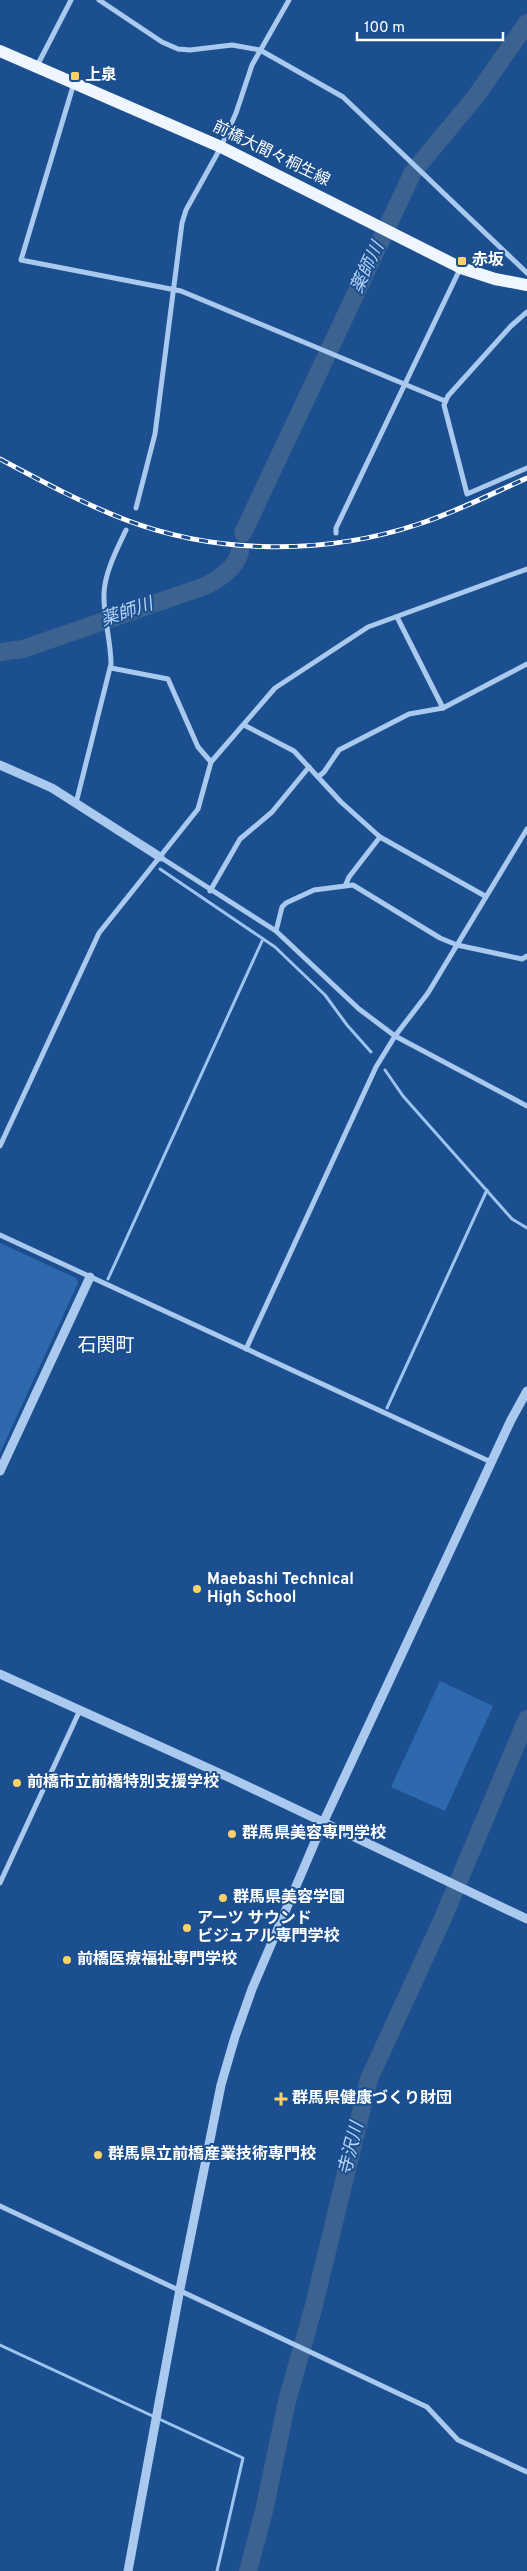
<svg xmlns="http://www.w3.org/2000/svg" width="527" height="2571" font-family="Overpass,'Noto Sans JP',sans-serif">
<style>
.green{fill:#2e69ad}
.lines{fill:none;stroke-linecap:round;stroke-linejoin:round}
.stream{stroke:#9cc4f0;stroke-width:3}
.river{stroke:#3c6290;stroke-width:18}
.minor{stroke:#a9c9ee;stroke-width:5}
.tertiary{stroke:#a9c9ee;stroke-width:9}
.primary{stroke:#f0f6ff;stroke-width:12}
.rail-casing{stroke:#fff;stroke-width:5}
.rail{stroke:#1b4f8f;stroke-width:3;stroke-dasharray:9;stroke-linecap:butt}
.poi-dot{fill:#ffd166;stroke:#1b4f8f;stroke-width:2}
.labels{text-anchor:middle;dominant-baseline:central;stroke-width:4;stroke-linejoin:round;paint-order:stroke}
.poi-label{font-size:16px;font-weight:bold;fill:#fff;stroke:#1b4f8f;text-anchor:start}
.street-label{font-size:16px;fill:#fff;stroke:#1b4f8f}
.water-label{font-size:18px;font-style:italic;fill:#b5d3f5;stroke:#1b4f8f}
.quarter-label{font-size:19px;fill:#fff;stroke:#1b4f8f}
</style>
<rect width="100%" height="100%" fill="#1b4f8f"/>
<g class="green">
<path d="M 0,1243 L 76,1278 L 78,1283 L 0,1453 Z"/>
<path d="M 440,1681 L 493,1706 L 445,1811 L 391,1787 Z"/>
</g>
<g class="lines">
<g class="stream">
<path d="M 160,869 L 275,947 L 325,995 L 347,1025 L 371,1052"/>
<path d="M 385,1070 L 403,1096 L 512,1219 L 527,1228"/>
<path d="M 108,1279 L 263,939"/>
<path d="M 387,1408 L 487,1190"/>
<path d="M 0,2345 L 243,2458 L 217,2571"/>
</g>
<g class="river">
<path d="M 243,533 L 413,172 L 476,96 L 527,23"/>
<path d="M 0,652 L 23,649 L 205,586 C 219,579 237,567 240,551"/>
<path d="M 248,2571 L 264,2511 L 287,2401 L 313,2309 L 369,2079 L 443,1918 L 527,1719"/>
</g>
<g class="minor">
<path d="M 99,0 L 162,42 L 178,49 L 190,50 L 232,45 L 260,50 L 343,97 L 527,273"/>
<path d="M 37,66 L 71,0"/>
<path d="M 74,83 L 21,260 L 181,291 L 445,401"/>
<path d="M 527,312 L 511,326 L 448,396 L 444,405 L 467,494 L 527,468"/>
<path d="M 136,508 L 155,434 L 182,223 L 186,210 L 221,147 L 236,113 L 252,65 L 289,0"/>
<path d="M 336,533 L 336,528 L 460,269"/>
<path d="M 397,617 L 443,708"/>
<path d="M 111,668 L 168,679 L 198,747 L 211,762"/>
<path d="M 244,725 L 294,751 L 341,802 L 380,837 L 485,896"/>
<path d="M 318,777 L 324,772 L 339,750 L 409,714 L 443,708 L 527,664"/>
<path d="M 76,803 L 111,664 C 111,640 103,617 104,593 C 105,572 117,549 126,530"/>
<path d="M 160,857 L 276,931 L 359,1009 L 395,1036 L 527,1106"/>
<path d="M 346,884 L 349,877 L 380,837"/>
<path d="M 210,891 L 240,839 L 272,812 L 309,767"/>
<path d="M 276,931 L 282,907 L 286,903 L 314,890 L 353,885 L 440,938 L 457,945 L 522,959 L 527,956"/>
<path d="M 0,1146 L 99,933 L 198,809 L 211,762 L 275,688 L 368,627 L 527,569"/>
<path d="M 0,1235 L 491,1462"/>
<path d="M 246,1349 L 376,1067 L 395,1036 L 428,993 L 527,829"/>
<path d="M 0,1883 L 80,1710"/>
<path d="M 0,2206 L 427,2407 L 458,2440 L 527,2472"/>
</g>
<g class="tertiary">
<path d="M 0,765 L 52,788 L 160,857"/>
<path d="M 0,1471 L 90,1277"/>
<path d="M 0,1674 L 228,1777 L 527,1919"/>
<path d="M 128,2571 L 180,2289 L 221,2085 L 235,2037 L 252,1989 L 323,1823 L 511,1420 L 527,1391"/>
</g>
<path class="primary" d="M 0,51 L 221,147 L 461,268 L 495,279 L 527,285"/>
<defs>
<path id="rail" d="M 0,459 C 41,481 82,503 126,520 C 218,555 326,555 419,524 C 456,512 491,494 527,478"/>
</defs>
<use href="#rail" class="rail-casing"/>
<use href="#rail" class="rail"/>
</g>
<g class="poi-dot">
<rect x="70" y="71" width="10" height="10" rx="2.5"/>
<rect x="457" y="256" width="10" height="10" rx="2.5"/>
<circle cx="197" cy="1589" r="5"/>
<circle cx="17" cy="1783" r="5"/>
<circle cx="232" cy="1834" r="5"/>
<circle cx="223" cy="1898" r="5"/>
<circle cx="187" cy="1928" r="5"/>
<circle cx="67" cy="1960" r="5"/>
<path d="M278.5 2091.5h5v5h5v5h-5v5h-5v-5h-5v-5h5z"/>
<circle cx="98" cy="2155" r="5"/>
</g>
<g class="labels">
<g class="poi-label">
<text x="85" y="76">上泉</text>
<text x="472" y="261">赤坂</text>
<text x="207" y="1580">Maebashi Technical<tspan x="207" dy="18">High School</tspan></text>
<text x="27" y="1783">前橋市立前橋特別支援学校</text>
<text x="242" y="1834">群馬県美容専門学校</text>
<text x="233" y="1898">群馬県美容学園</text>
<text x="197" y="1919">アーツ サウンド<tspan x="197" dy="18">ビジュアル専門学校</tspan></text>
<text x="77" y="1960">前橋医療福祉専門学校</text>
<text x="292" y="2099">群馬県健康づくり財団</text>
<text x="108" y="2155">群馬県立前橋産業技術専門校</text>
</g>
<g class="street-label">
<text transform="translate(271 154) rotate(26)">前橋大間々桐生線</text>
</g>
<g class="water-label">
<text transform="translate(368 268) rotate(-65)">薬師川</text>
<text transform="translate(127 613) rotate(-19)">薬師川</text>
<text transform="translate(352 2149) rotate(-76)">寺沢川</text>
</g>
<g class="quarter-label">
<text x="106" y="1346">石関町</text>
</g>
</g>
<path d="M357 32v8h146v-8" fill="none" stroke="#ffffff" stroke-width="2.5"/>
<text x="364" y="32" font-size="15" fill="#ffffff" stroke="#1b4f8f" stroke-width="4" paint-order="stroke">100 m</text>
</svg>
